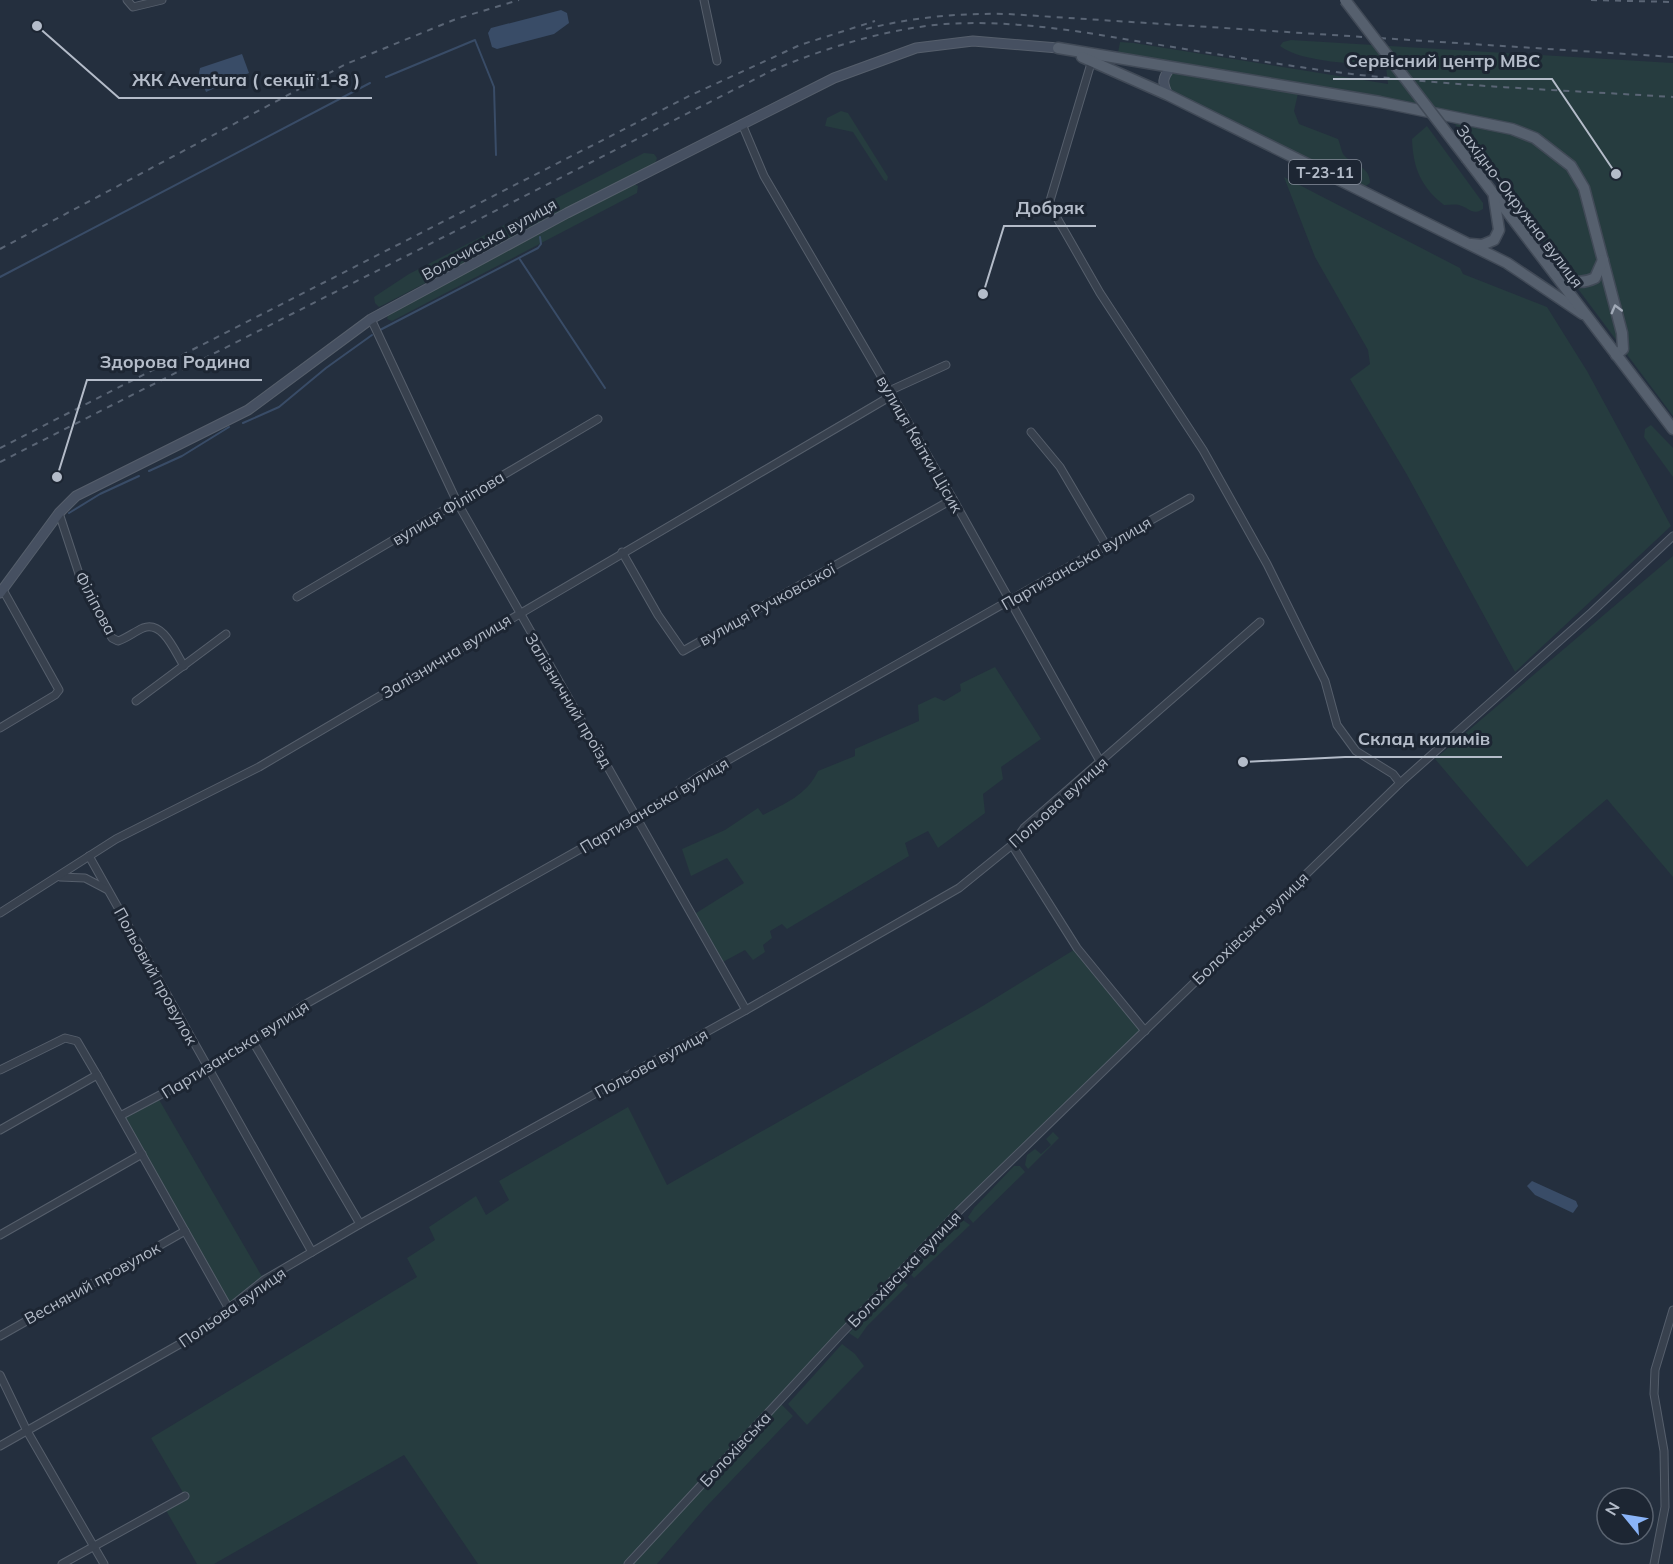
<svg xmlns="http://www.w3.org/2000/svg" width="1673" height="1564" font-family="Mulish,sans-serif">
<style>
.green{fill:#263c3f}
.water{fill:#394c67}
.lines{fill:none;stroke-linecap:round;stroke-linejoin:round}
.stream{stroke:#394c67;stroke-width:2}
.street-casing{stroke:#565f6c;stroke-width:9}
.secondary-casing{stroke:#565f6c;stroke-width:11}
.primary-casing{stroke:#414a57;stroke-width:13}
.street{stroke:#38414e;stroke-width:7}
.secondary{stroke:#465061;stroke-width:9}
.primary{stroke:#56606e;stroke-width:10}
.rail{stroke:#5a6575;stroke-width:2;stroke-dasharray:6 6;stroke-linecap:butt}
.primary-bridge-casing{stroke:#414a57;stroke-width:13;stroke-linecap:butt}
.primary-bridge{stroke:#56606e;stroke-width:10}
.oneway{stroke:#a1aab7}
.labels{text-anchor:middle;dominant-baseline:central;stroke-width:6;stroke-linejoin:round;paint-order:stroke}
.shield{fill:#1d2633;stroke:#878f9c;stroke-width:1.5}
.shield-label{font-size:15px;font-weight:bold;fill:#b4bcc9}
.street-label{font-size:16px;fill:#b4bcc9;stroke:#1d2633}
.leader{fill:none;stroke:#b4bcc9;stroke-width:2}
.callout-dot{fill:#b4bcc9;stroke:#1d2633;stroke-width:2}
.callout-label{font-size:18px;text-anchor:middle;font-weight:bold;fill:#b4bcc9;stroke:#1d2633;stroke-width:6;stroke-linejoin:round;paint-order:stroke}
</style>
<rect width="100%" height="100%" fill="#242f3e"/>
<g class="green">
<path d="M 1291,40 L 1673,63 L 1673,416 L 1448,115 L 1299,89 L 1294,111 L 1299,124 L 1338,139 C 1340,143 1341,150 1343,154 C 1352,166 1370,165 1370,183 L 1363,188 L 1169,90 L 1171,67 L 1117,58 L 1120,42 L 1134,43 L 1388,84 L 1386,67 C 1358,63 1302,63 1280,46 L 1283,42 Z"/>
<path d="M 841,111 L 848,113 L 888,177 L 887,181 L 884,180 L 853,132 L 825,126 L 827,118 Z"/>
<path d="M 1427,126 L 1483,203 L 1483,209 C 1472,216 1470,208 1459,205 C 1455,204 1449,205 1444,205 C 1421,187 1413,168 1412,139 Z"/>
<path d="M 644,153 L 654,154 L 657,158 L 655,164 L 385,304 L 379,307 L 375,303 L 374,297 L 409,274 Z"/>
<path d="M 1284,177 L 1460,268 L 1463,274 L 1547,307 L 1587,371 L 1671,526 L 1515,672 L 1406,473 L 1350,379 L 1370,364 L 1368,350 L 1315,257 Z"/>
<path d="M 633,183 L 638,186 L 637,193 L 392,321 L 387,319 L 388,315 Z"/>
<path d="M 1651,425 L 1673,448 L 1673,477 L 1644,437 L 1645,429 Z"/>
<path d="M 1673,556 L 1673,877 L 1607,799 L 1527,867 L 1435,759 Z"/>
<path d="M 995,667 L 1041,739 L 1001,767 L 1003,779 L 983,794 L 985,813 L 938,848 L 928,831 L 905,843 L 909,856 L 787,929 L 782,924 L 770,931 L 772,938 L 763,945 L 765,952 L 753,960 L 745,950 L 721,963 L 693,915 L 744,883 L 727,858 L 691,876 L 682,849 L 725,830 L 758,808 L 763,815 C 784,804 807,795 818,771 L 855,756 L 855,749 L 919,721 L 918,705 L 935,697 L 944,701 L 961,691 L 960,684 Z"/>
<path d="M 1077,948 L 1145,1031 L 1015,1158 L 779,1402 L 793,1416 L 706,1507 L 657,1564 L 478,1564 L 404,1455 L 214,1564 L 197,1564 L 164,1507 L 185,1496 L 151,1438 L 417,1277 L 407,1258 L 435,1240 L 429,1227 L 476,1196 L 486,1215 L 509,1200 L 499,1181 L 628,1107 L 667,1185 L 981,1007 Z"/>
<path d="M 158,1098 L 264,1280 L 229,1309 L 122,1115 Z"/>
<path d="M 1053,1132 L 1059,1138 L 1028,1169 L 1025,1165 L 1027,1155 L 1035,1149 L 1041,1154 L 1051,1145 L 1046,1139 Z"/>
<path d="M 1014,1166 L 1020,1166 L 1025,1172 L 973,1223 L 968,1217 L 974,1208 Z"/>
<path d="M 960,1218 L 970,1225 L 914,1278 L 907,1270 Z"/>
<path d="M 902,1280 L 908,1285 L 867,1326 L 858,1339 L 849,1333 Z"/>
<path d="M 842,1344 L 855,1354 L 864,1366 L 807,1425 L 788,1404 Z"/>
</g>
<g class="water">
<path d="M 561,10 L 567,13 L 569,23 L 554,34 L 497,49 L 492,47 L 488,33 L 491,28 Z"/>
<path d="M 242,54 L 249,73 L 206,92 L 199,73 L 200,68 Z"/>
<path d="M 1532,1181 L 1576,1201 L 1578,1206 L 1573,1213 L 1535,1195 L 1527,1186 Z"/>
</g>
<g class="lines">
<g class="stream">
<path d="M 386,77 L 475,40 L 494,87 L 496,155"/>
<path d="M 519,258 L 605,388"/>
<path d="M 0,277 L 370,83"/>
<path d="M 380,330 L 538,248 L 541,244 L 540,237"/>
<path d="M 243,423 L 279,407 L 326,368 L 372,335"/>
<path d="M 149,471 L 182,456 L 229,427"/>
<path d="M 69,513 L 100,494 L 139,476"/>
</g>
<defs>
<g id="street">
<path d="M 127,0 L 133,7 L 162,0"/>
<path d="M 704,0 L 717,61"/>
<path d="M 1092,60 L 1049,204 L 1100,293 L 1203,450 L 1267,564 L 1325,681 L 1337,725 L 1356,751 L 1393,774 L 1400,783"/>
<path d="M 742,124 L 764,176 L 953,499 L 1101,763"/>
<path d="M 371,319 L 457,502 L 746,1010"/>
<path d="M 889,391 L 946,365"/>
<path d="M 1031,432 L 1060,467 L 1106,545"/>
<path d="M 59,513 L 81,580 L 112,638 L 118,641 C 127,638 134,632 143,628 C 163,620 175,652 184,666"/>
<path d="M 622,552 L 658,615 L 683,651 L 953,499"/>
<path d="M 297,597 L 598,419"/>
<path d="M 136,701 L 226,634"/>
<path d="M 0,728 L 55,695 L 59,690 L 3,590"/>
<path d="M 1012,845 L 1077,948 L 1145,1031"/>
<path d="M 89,856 L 312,1252"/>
<path d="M 60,877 L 85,878 L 106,889"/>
<path d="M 0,913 L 116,839 L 259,767 L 891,396"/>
<path d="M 252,1040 L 360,1224"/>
<path d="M 0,1070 L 65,1038 L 77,1041 L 97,1075"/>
<path d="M 122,1115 L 209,1069 L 304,1005 L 646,812 L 700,776 L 1190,498"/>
<path d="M 0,1130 L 97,1075 L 229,1309"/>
<path d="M 0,1235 L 142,1154"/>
<path d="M 0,1336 L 185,1231"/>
<path d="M 0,1375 L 27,1431 L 104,1564"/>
<path d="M 0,1446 L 194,1336 L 264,1280 L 360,1224 L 746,1010 L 959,888 L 1012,845 L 1024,828 L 1260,622"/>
<path d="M 62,1564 L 185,1496"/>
<path d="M 628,1564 L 841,1334 L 959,1211 L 1400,783 L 1592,612 L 1673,536"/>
<path d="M 1654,1564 L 1665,1507 L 1664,1451 L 1654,1394 L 1655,1370 L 1673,1310"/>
</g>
<g id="secondary">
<path d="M 1168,95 C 1162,83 1162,78 1171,67"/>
<path d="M 0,593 L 59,513 L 76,496 L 248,410 L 371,319 L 567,213 L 834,78 L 916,48 L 973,41 L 1058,48"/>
</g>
<g id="primary">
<path d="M 1058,48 L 1380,102 L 1512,129 L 1535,138 L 1571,166 L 1584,188 L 1622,333 L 1623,349 L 1616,355"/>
<path d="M 1082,57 L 1168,95 L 1507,263 L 1583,314"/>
<path d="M 1467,159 L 1673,429"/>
<path d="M 1471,244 L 1482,245 L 1494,240 L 1499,230 L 1494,197"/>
<path d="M 1556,272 C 1570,282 1580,285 1595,278 L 1603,260"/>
</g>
</defs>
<use href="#street" class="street-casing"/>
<use href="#secondary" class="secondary-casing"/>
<use href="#primary" class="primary-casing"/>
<use href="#street" class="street"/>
<use href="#secondary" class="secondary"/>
<use href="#primary" class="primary"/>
<g class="rail">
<path d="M 1591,0 L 1673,2"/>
<path d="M 866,29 C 913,17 960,13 1008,14 L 1673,57"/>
<path d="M 0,249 L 346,64 L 456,19 L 519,0"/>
<path d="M 0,448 L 691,95 L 800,45 L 875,21"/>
<path d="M 0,462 L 773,70 C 828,47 886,29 945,24 C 1009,20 1074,30 1136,41 C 1203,52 1269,63 1335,72 C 1447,86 1561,90 1673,97"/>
</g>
<defs>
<path id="primary-bridge" d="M 1345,0 L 1467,159"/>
</defs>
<use href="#primary-bridge" class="primary-bridge-casing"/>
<use href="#primary-bridge" class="primary-bridge"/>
</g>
<defs><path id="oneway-chevron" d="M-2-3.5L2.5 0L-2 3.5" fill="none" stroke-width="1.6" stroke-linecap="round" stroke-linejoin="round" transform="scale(1.5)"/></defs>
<use class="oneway" href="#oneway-chevron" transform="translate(1616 309) rotate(-105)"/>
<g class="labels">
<rect class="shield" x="1289" y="160" width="72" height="24" rx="4.5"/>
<g class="shield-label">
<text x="1325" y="172">Т-23-11</text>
</g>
<g class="street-label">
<text transform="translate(1520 206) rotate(53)">Західно-Окружна вулиця</text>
<text transform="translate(489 239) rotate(-29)">Волочиська вулиця</text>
<text transform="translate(920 444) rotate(60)">вулиця Квітки Цісик</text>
<text transform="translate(448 508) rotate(-31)">вулиця Філіпова</text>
<text transform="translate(1076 563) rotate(-30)">Партизанська вулиця</text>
<text transform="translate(96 603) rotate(62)">Філіпова</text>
<text transform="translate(767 604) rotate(-29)">вулиця Ручковської</text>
<text transform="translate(446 656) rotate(-31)">Залізнична вулиця</text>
<text transform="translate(569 700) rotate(59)">Залізничний проїзд</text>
<text transform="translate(1058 802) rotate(-42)">Польова вулиця</text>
<text transform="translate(654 805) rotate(-31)">Партизанська вулиця</text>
<text transform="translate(1250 928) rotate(-44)">Болохівська вулиця</text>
<text transform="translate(156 976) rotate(61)">Польовий провулок</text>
<text transform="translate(235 1049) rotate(-32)">Партизанська вулиця</text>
<text transform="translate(651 1063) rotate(-29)">Польова вулиця</text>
<text transform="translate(904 1269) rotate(-46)">Болохівська вулиця</text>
<text transform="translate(92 1283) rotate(-29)">Весняний провулок</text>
<text transform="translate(232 1307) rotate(-35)">Польова вулиця</text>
<text transform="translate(735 1449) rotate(-47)">Болохівська</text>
</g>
</g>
<path class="leader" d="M1616 174L1552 79H1333M37 26L119 98H372M983 294L1004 226H1096M57 477L87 380H262M1243 762L1345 757H1502"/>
<g class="callout-dot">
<circle cx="1616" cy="174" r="6"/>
<circle cx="37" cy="26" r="6"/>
<circle cx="983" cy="294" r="6"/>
<circle cx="57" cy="477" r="6"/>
<circle cx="1243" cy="762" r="6"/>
</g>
<g class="callout-label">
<text x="1443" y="67">Сервісний центр МВС</text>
<text x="246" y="86">ЖК Aventura ( секції 1-8 )</text>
<text x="1050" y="214">Добряк</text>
<text x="175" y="368">Здорова Родина</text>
<text x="1424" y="745">Склад килимів</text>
</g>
<g transform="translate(1625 1516) rotate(300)"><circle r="28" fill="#1d2633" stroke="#59626f" stroke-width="1.5"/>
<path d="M0-4.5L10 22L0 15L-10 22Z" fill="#8ab4f8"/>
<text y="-9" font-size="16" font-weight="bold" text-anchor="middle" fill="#b4bcc9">N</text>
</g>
</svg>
